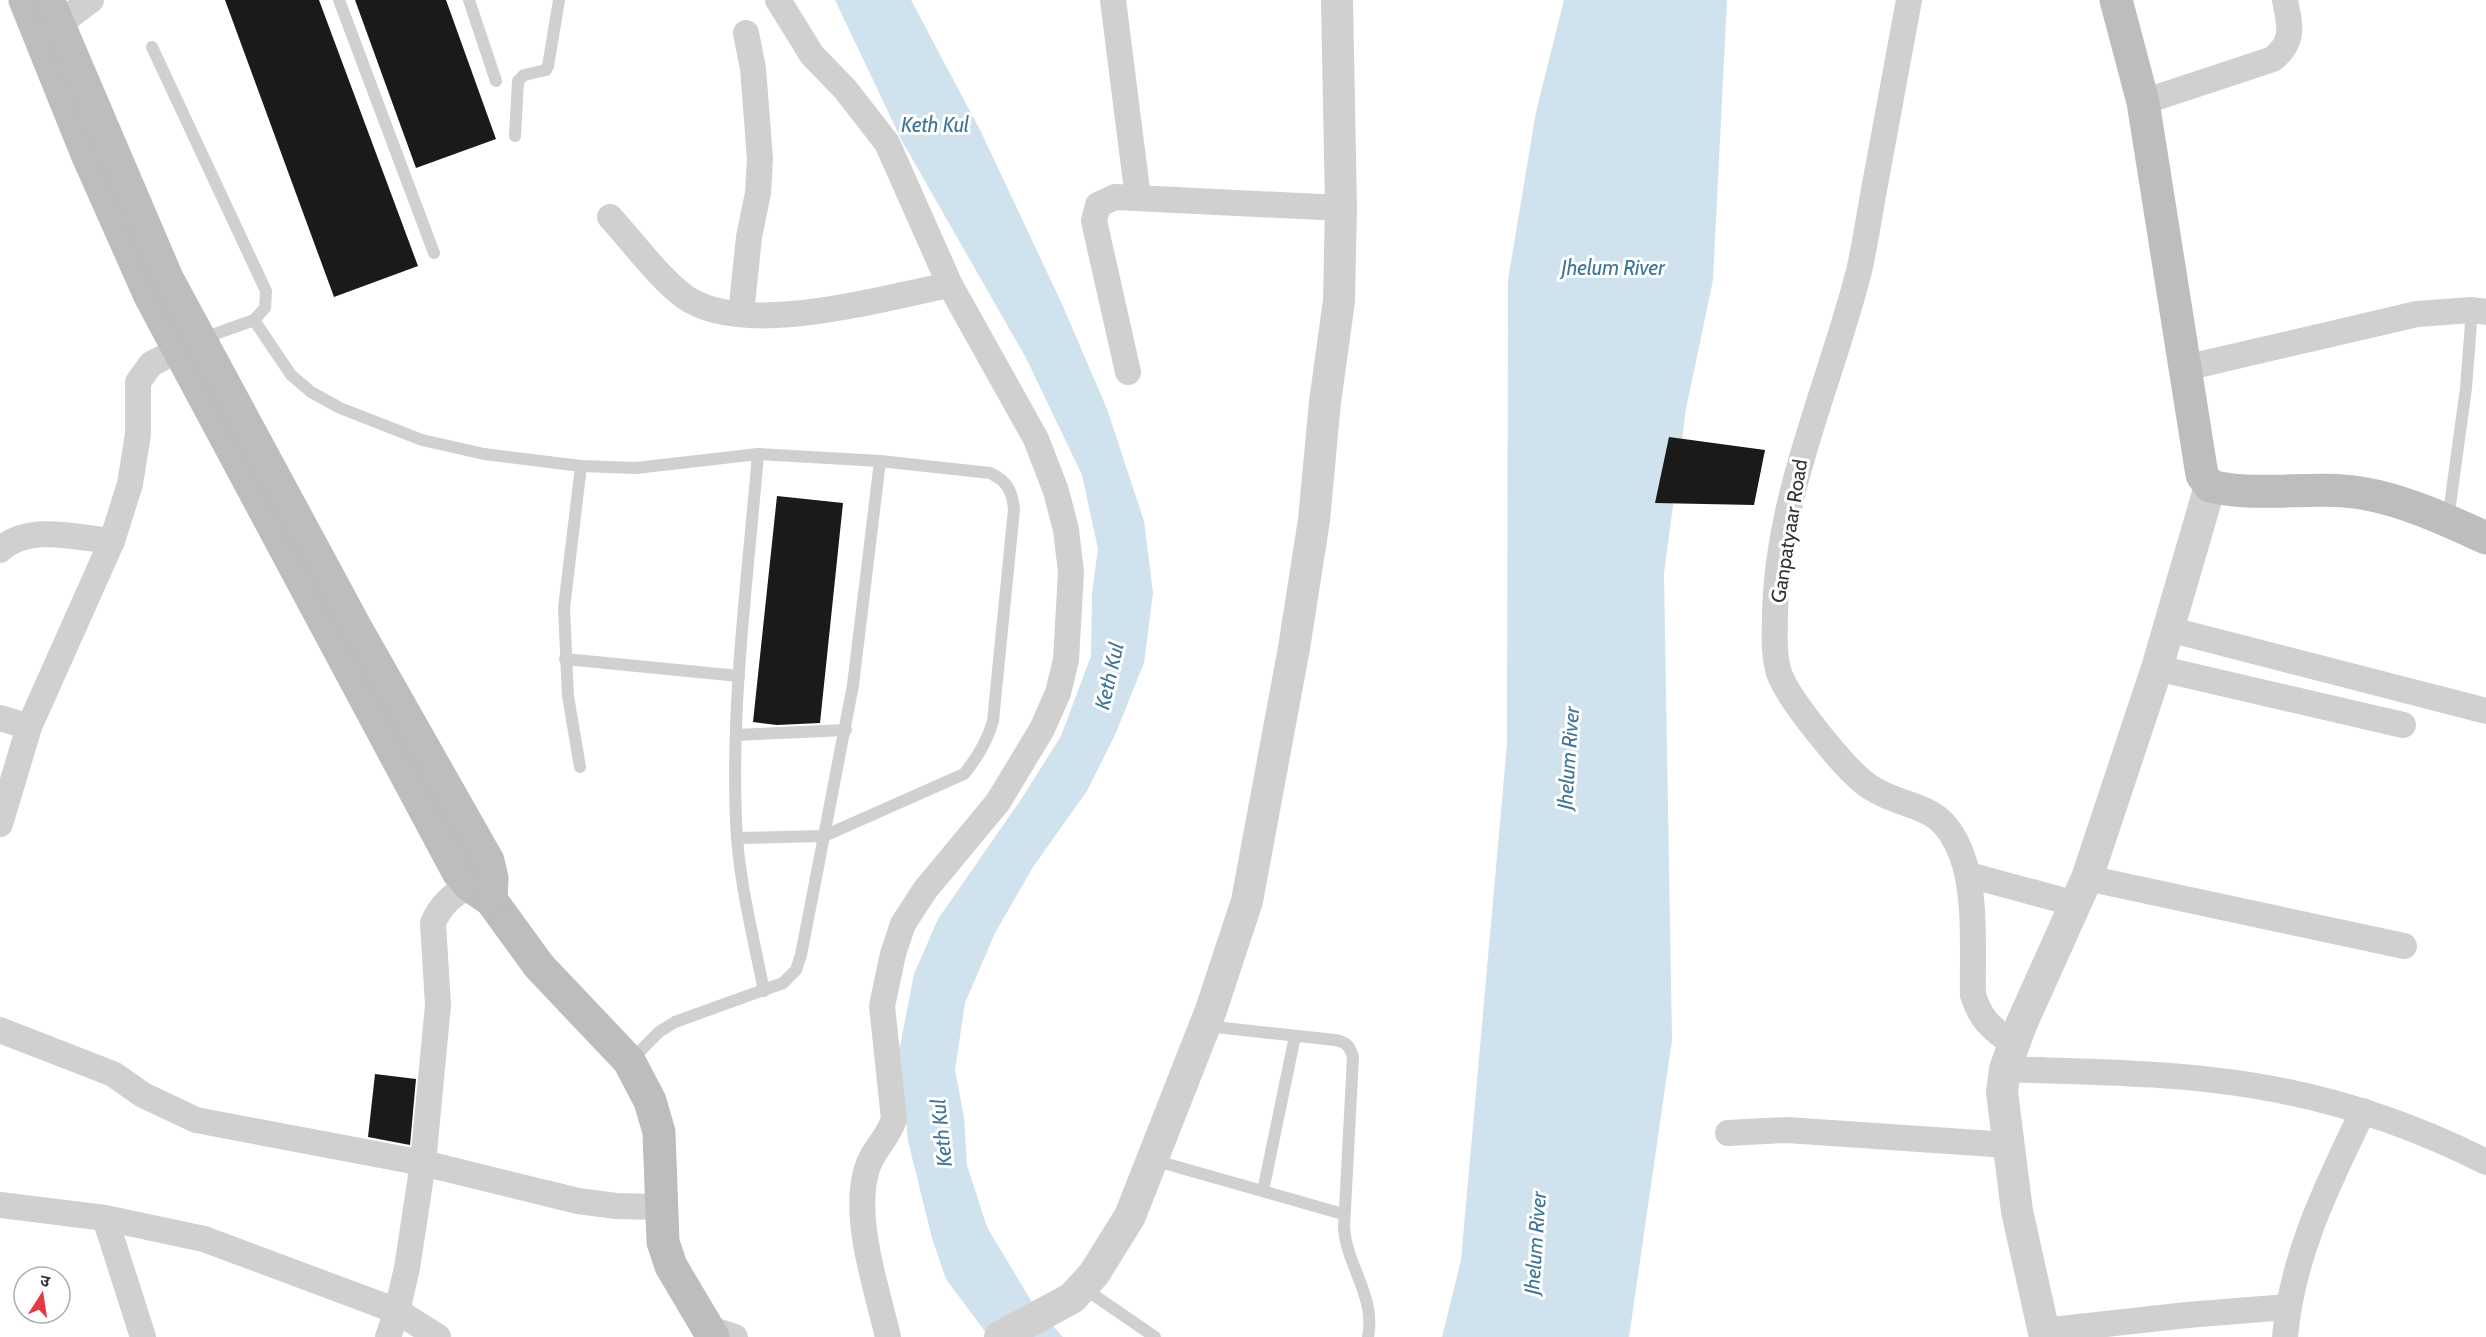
<svg xmlns="http://www.w3.org/2000/svg" width="2486" height="1337" font-family="Cabin,'Noto Sans Devanagari',sans-serif">
<style>
.water{fill:#cfe2ee}
.building{fill:#1a1a1a}
.lines{fill:none;stroke-linecap:round;stroke-linejoin:round}
.service{stroke:#d0d0d0;stroke-width:12}
.minor{stroke:#d0d0d0;stroke-width:26}
.tertiary{stroke:#d0d0d0;stroke-width:32}
.secondary{stroke:#bdbdbd;stroke-width:33}
.labels{text-anchor:middle;dominant-baseline:central;stroke-width:6;stroke-linejoin:round;paint-order:stroke}
.street-label{font-size:20px;fill:#333;stroke:#fff}
.water-label{font-size:21px;font-style:italic;fill:#3f7597;stroke:#fff}
</style>
<rect width="100%" height="100%" fill="#fff"/>
<g class="water">
<path d="M 835,0 L 911,0 L 981,132 L 1062,304 L 1107,409 L 1144,521 L 1153,593 L 1144,663 L 1115,735 L 1087,791 L 1033,867 L 995,933 L 965,1003 L 955,1070 L 964,1117 L 967,1165 L 987,1227 L 1033,1304 L 1063,1337 L 989,1337 L 946,1279 L 932,1238 L 908,1141 L 899,1051 L 914,974 L 938,919 L 1022,798 L 1061,736 L 1091,656 L 1092,593 L 1098,549 L 1082,475 L 1026,358 L 902,141 Z"/>
<path d="M 1564,0 L 1727,0 L 1713,280 L 1686,409 L 1664,573 L 1672,1040 L 1629,1337 L 1442,1337 L 1461,1260 L 1507,744 L 1508,280 L 1536,112 Z"/>
</g>
<g class="building">
<path d="M 225,0 L 319,0 L 418,266 L 334,297 Z"/>
<path d="M 355,0 L 446,0 L 496,139 L 416,168 Z"/>
<path d="M 1669,437 L 1765,450 L 1754,505 L 1655,503 Z"/>
<path d="M 777,496 L 843,503 L 820,723 L 777,725 L 753,722 Z"/>
<path d="M 375,1074 L 416,1079 L 410,1145 L 368,1137 Z"/>
</g>
<g class="lines">
<g class="service">
<path d="M 339,0 L 434,253"/>
<path d="M 469,0 L 496,81"/>
<path d="M 152,47 L 266,291 L 265,308 L 254,320 L 201,339"/>
<path d="M 515,136 L 518,81 L 524,75 L 546,70 L 548,66 L 559,0"/>
<path d="M 254,320 L 291,375 L 311,392 L 340,408 L 422,440 L 484,454 L 581,466 L 636,468 L 758,454 L 880,461 L 990,473 C 1007,481 1012,490 1014,509 L 993,721 C 987,742 978,757 964,774 L 824,836 L 801,955 L 796,970 L 783,983 L 675,1022 L 659,1032 L 631,1060"/>
<path d="M 758,454 C 748,576 731,699 736,821 C 738,878 753,935 764,991"/>
<path d="M 2448,520 L 2466,388 L 2472,310"/>
<path d="M 565,659 L 739,676"/>
<path d="M 736,735 L 846,730"/>
<path d="M 580,767 L 568,696 L 564,608 L 581,466"/>
<path d="M 738,838 L 824,836 L 853,685 L 880,461"/>
<path d="M 1206,1026 L 1335,1040 C 1347,1042 1350,1047 1353,1057 L 1344,1228 C 1347,1267 1376,1296 1368,1337"/>
<path d="M 1153,1160 L 1343,1214"/>
<path d="M 1263,1191 L 1295,1036"/>
<path d="M 1082,1287 L 1155,1337"/>
</g>
<g class="minor">
<path d="M 778,0 L 812,55 L 845,89 L 887,143 L 950,285 L 1036,439 L 1056,491 L 1066,530 L 1071,572 L 1066,660 L 1058,693 L 1042,729 L 998,802 L 925,890 L 903,924 L 893,954 L 882,1006 L 894,1119 C 888,1139 871,1151 866,1172 C 853,1221 877,1289 888,1337"/>
<path d="M 1113,0 L 1138,198"/>
<path d="M 1909,0 C 1898,60 1887,119 1876,179 C 1870,210 1866,241 1859,271 C 1830,385 1778,493 1775,612 C 1775,632 1773,653 1779,673 C 1788,699 1845,769 1867,785 C 1907,813 1939,797 1961,853 C 1977,893 1972,951 1973,995 C 1981,1021 1992,1028 2014,1045"/>
<path d="M 42,32 L 59,24 L 91,0"/>
<path d="M 2143,102 L 2273,59 C 2295,41 2290,26 2285,0"/>
<path d="M 610,217 C 632,241 659,278 685,297 C 745,339 881,298 950,285"/>
<path d="M 741,314 L 749,237 L 758,193 L 760,159 L 753,68 L 746,33"/>
<path d="M 2185,368 L 2417,314 L 2472,310 L 2486,312"/>
<path d="M 1128,372 L 1094,221 L 1098,205 L 1115,197 L 1341,208"/>
<path d="M 0,550 C 29,523 77,538 112,541"/>
<path d="M 2168,629 L 2486,711"/>
<path d="M 2157,668 L 2403,725"/>
<path d="M 0,718 L 29,727"/>
<path d="M 0,824 L 29,727 L 112,541 L 130,484 L 138,434 L 138,382 L 151,364 L 194,342"/>
<path d="M 1969,875 L 2076,904"/>
<path d="M 2087,878 L 2404,946"/>
<path d="M 0,1030 L 113,1074 L 143,1095 L 196,1120 L 423,1163 L 578,1201 L 616,1206 L 660,1207"/>
<path d="M 2005,1069 C 2089,1072 2173,1072 2256,1086 C 2335,1099 2415,1126 2486,1162"/>
<path d="M 1728,1133 L 1787,1130 L 2008,1145"/>
<path d="M 0,1205 L 105,1218 L 204,1239 L 397,1311 L 438,1337"/>
<path d="M 105,1218 L 143,1337"/>
<path d="M 711,1329 L 735,1337"/>
<path d="M 2043,1331 L 2187,1315 L 2287,1307"/>
<path d="M 388,1337 L 397,1311 L 407,1268 L 423,1163 L 438,1005 L 433,923 C 441,904 452,896 469,885"/>
<path d="M 2285,1337 C 2292,1255 2328,1184 2363,1111"/>
</g>
<g class="tertiary">
<path d="M 1000,1337 L 1072,1298 L 1094,1274 L 1130,1216 L 1211,1010 L 1247,901 L 1294,648 L 1314,520 L 1325,402 L 1339,301 L 1341,208 L 1337,0"/>
<path d="M 2045,1337 L 2017,1211 L 2002,1092 L 2005,1069 L 2021,1025 L 2087,878 L 2157,668 L 2210,486"/>
</g>
<g class="secondary">
<path d="M 25,0 L 87,154 L 150,296 L 458,872 L 469,885 L 491,900 L 539,966 L 629,1061 L 650,1101 L 659,1132 L 663,1242 L 671,1266 L 713,1337"/>
<path d="M 2116,0 L 2143,102 L 2202,475 L 2210,486 C 2260,498 2311,485 2361,493 C 2404,500 2447,520 2486,538"/>
<path d="M 50,4 L 167,278 L 356,628 L 488,861 L 492,878 L 491,900"/>
</g>
</g>
<g class="labels">
<g class="street-label">
<text transform="translate(1789 531) rotate(-81)">Ganpatyaar Road</text>
</g>
<g class="water-label">
<text x="935" y="124">Keth Kul</text>
<text x="1613" y="267">Jhelum River</text>
<text transform="translate(1109 676) rotate(-77)">Keth Kul</text>
<text transform="translate(1568 758) rotate(-86)">Jhelum River</text>
<text transform="translate(941 1133) rotate(-96)">Keth Kul</text>
<text transform="translate(1535 1243) rotate(-86)">Jhelum River</text>
</g>
</g>
<g transform="translate(42 1295) rotate(12)"><circle r="28" fill="#ffffff" stroke="#adadad" stroke-width="1.5"/>
<path d="M0-4.5L10 22L0 15L-10 22Z" fill="#e63946"/>
<text y="-9" font-size="16" font-weight="bold" text-anchor="middle" fill="#333333">उ</text>
</g>
</svg>
